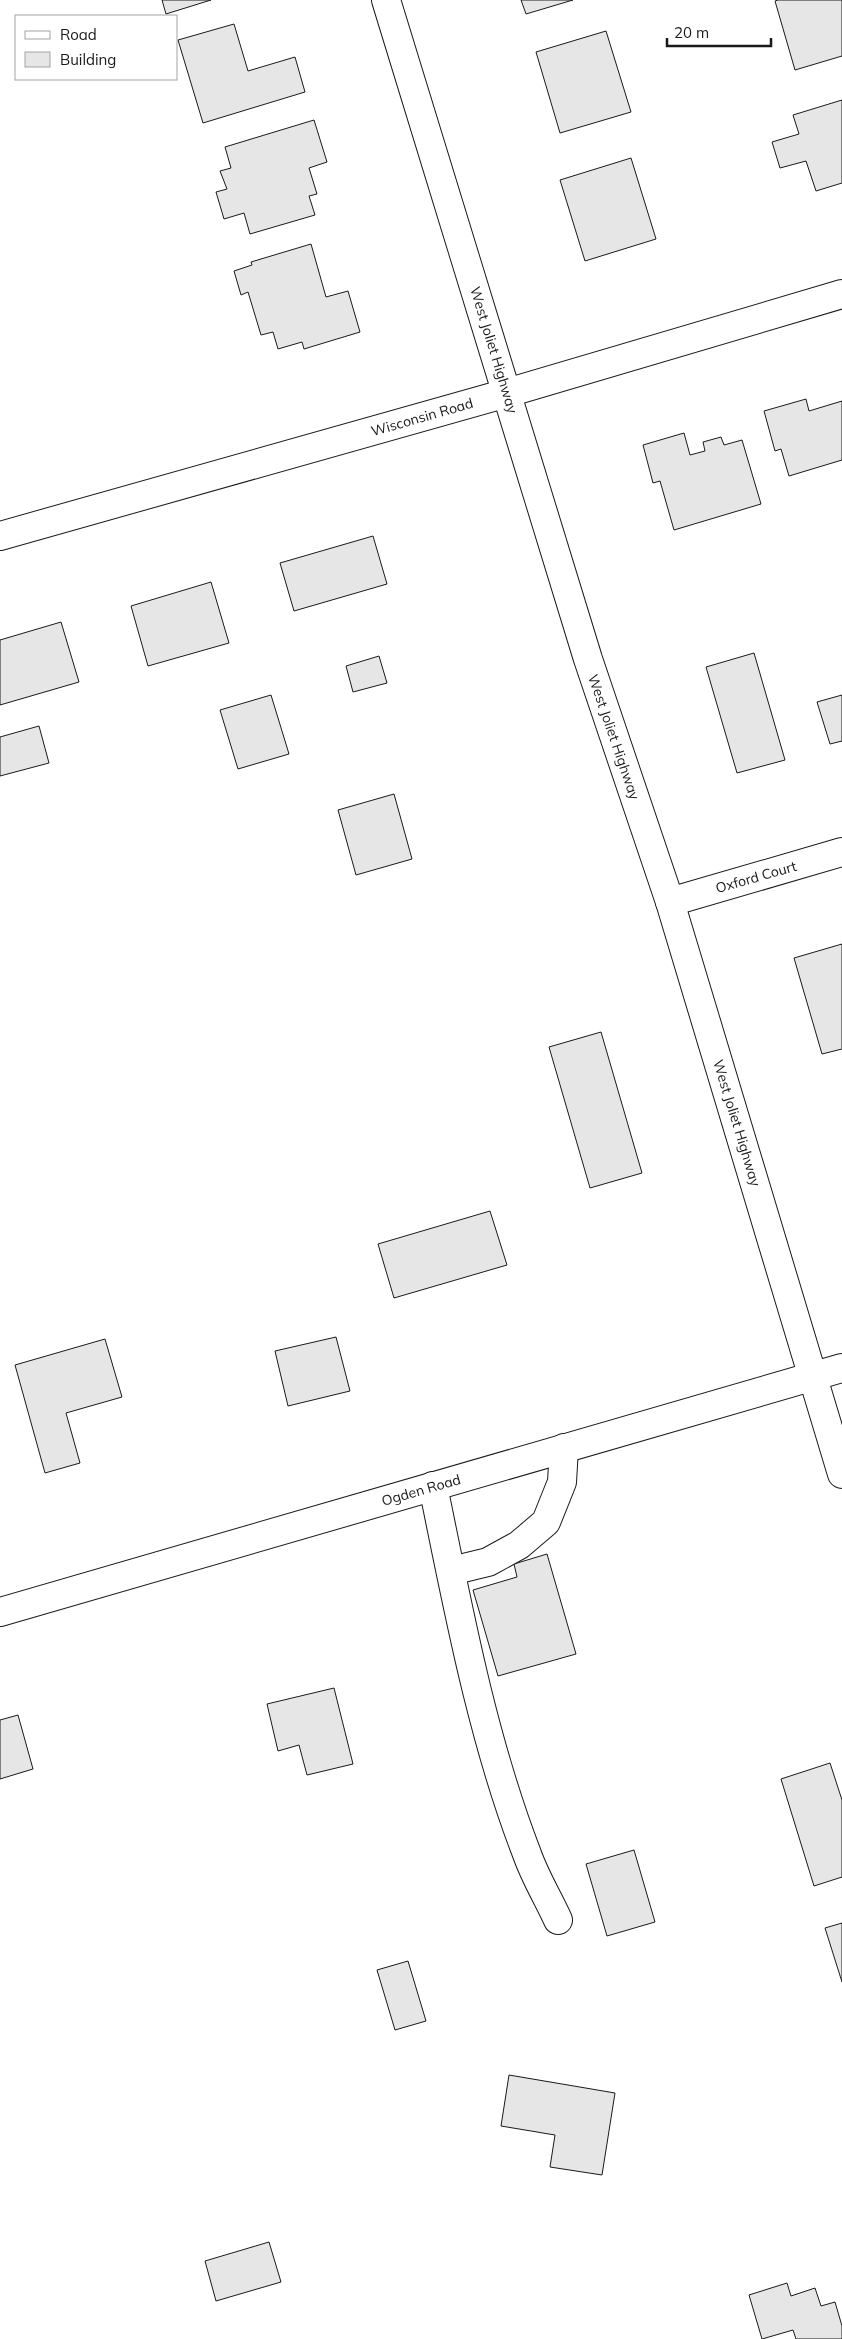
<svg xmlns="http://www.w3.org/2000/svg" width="842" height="2339" font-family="Mulish,sans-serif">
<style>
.building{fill:#e6e6e6;stroke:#1a1a1a}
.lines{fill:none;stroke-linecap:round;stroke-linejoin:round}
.minor-casing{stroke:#1a1a1a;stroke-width:30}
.minor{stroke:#fff;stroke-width:28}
.labels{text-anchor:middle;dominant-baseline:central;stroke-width:4;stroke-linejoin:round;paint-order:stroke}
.street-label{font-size:14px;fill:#1a1a1a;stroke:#fff}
</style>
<rect width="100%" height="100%" fill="#fff"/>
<g class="building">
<path d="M 162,0 L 211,0 L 166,14 Z"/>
<path d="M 521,0 L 573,0 L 526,14 Z"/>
<path d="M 778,0 L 842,0 L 842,56 L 795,70 L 775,1 Z"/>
<path d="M 234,24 L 248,71 L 295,57 L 305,92 L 203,123 L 178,40 Z"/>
<path d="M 606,31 L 631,112 L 560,133 L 536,52 Z"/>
<path d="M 842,100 L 842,183 L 816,191 L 806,161 L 780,168 L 772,142 L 799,134 L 793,115 Z"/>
<path d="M 314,120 L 327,162 L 309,168 L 317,194 L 309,196 L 315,215 L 250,234 L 244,213 L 224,219 L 216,192 L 227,189 L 220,171 L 231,168 L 225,147 Z"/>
<path d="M 631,158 L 656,239 L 585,261 L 560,180 Z"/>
<path d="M 311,244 L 326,297 L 348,291 L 360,332 L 304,349 L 302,342 L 278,349 L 273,332 L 261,335 L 248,292 L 241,295 L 234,271 L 252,265 L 251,262 Z"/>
<path d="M 806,399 L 809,411 L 842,401 L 842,460 L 789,476 L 781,449 L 775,451 L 764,411 Z"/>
<path d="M 684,433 L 690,455 L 705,451 L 703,442 L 721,437 L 724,445 L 742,440 L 761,504 L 674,530 L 660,481 L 653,483 L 643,445 Z"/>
<path d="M 373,536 L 387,584 L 294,611 L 280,563 Z"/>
<path d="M 211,582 L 229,643 L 148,666 L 131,606 Z"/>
<path d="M 61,622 L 79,682 L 0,705 L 0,640 Z"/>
<path d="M 754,653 L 785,760 L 737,773 L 706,667 Z"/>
<path d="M 379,656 L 387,683 L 353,692 L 346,666 Z"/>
<path d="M 271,695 L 289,754 L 238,769 L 220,710 Z"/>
<path d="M 842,695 L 842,741 L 830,744 L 817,702 Z"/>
<path d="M 39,726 L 49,763 L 0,776 L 0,737 Z"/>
<path d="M 394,794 L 412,859 L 356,875 L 338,810 Z"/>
<path d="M 842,944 L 842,1049 L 822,1054 L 794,958 Z"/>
<path d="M 601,1032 L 642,1173 L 590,1188 L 549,1047 Z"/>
<path d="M 490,1211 L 507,1265 L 394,1298 L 378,1244 Z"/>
<path d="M 336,1337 L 350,1391 L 288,1406 L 275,1351 Z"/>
<path d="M 105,1339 L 122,1397 L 66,1413 L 80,1463 L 45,1473 L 15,1365 Z"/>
<path d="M 547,1554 L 576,1654 L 498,1676 L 473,1590 L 517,1577 L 514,1564 Z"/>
<path d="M 334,1688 L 353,1764 L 307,1775 L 299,1745 L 278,1751 L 267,1704 Z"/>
<path d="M 18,1715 L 33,1769 L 0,1779 L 0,1720 Z"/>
<path d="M 830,1763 L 842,1800 L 842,1877 L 814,1886 L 781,1779 Z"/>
<path d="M 634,1850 L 655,1922 L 607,1936 L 586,1864 Z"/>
<path d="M 842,1923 L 842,1982 L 825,1928 Z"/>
<path d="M 408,1961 L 426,2021 L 395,2030 L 377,1970 Z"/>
<path d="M 509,2075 L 615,2093 L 602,2175 L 550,2167 L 555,2135 L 501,2126 Z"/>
<path d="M 269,2242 L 281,2282 L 216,2301 L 205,2261 Z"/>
<path d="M 787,2283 L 791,2296 L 815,2288 L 821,2306 L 835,2302 L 842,2326 L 842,2339 L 796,2339 L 793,2330 L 762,2339 L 749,2295 Z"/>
</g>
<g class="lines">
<defs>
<g id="minor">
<path d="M 386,0 L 588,659 L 670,902 L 842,1474"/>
<path d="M 0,536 L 507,393 L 842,294"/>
<path d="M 670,902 L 842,852"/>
<path d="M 433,1486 C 458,1608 482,1738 527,1854 C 535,1877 548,1898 558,1920"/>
<path d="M 451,1571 L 488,1562 L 519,1545 L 546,1522 L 562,1482 L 564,1448"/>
<path d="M 0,1612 L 842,1368"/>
</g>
</defs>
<use href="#minor" class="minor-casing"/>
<use href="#minor" class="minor"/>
</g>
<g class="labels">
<g class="street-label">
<text transform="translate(494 350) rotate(73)">West Joliet Highway</text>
<text transform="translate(422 417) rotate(-16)">Wisconsin Road</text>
<text transform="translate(614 737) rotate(71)">West Joliet Highway</text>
<text transform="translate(756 877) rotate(-16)">Oxford Court</text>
<text transform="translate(737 1123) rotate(73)">West Joliet Highway</text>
<text transform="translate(421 1490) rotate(-16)">Ogden Road</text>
</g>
</g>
<rect x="15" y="15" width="162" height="65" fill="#ffffff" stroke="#a3a3a3"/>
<rect x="25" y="31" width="25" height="8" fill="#ffffff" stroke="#a3a3a3"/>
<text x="60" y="40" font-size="15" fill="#1a1a1a">Road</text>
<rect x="25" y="52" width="25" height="15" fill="#e6e6e6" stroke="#a3a3a3"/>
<text x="60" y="65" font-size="15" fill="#1a1a1a">Building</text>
<path d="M667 38v8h104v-8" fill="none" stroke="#1a1a1a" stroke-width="2.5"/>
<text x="674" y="38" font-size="15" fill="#1a1a1a" stroke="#ffffff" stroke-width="4" paint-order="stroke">20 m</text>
</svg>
